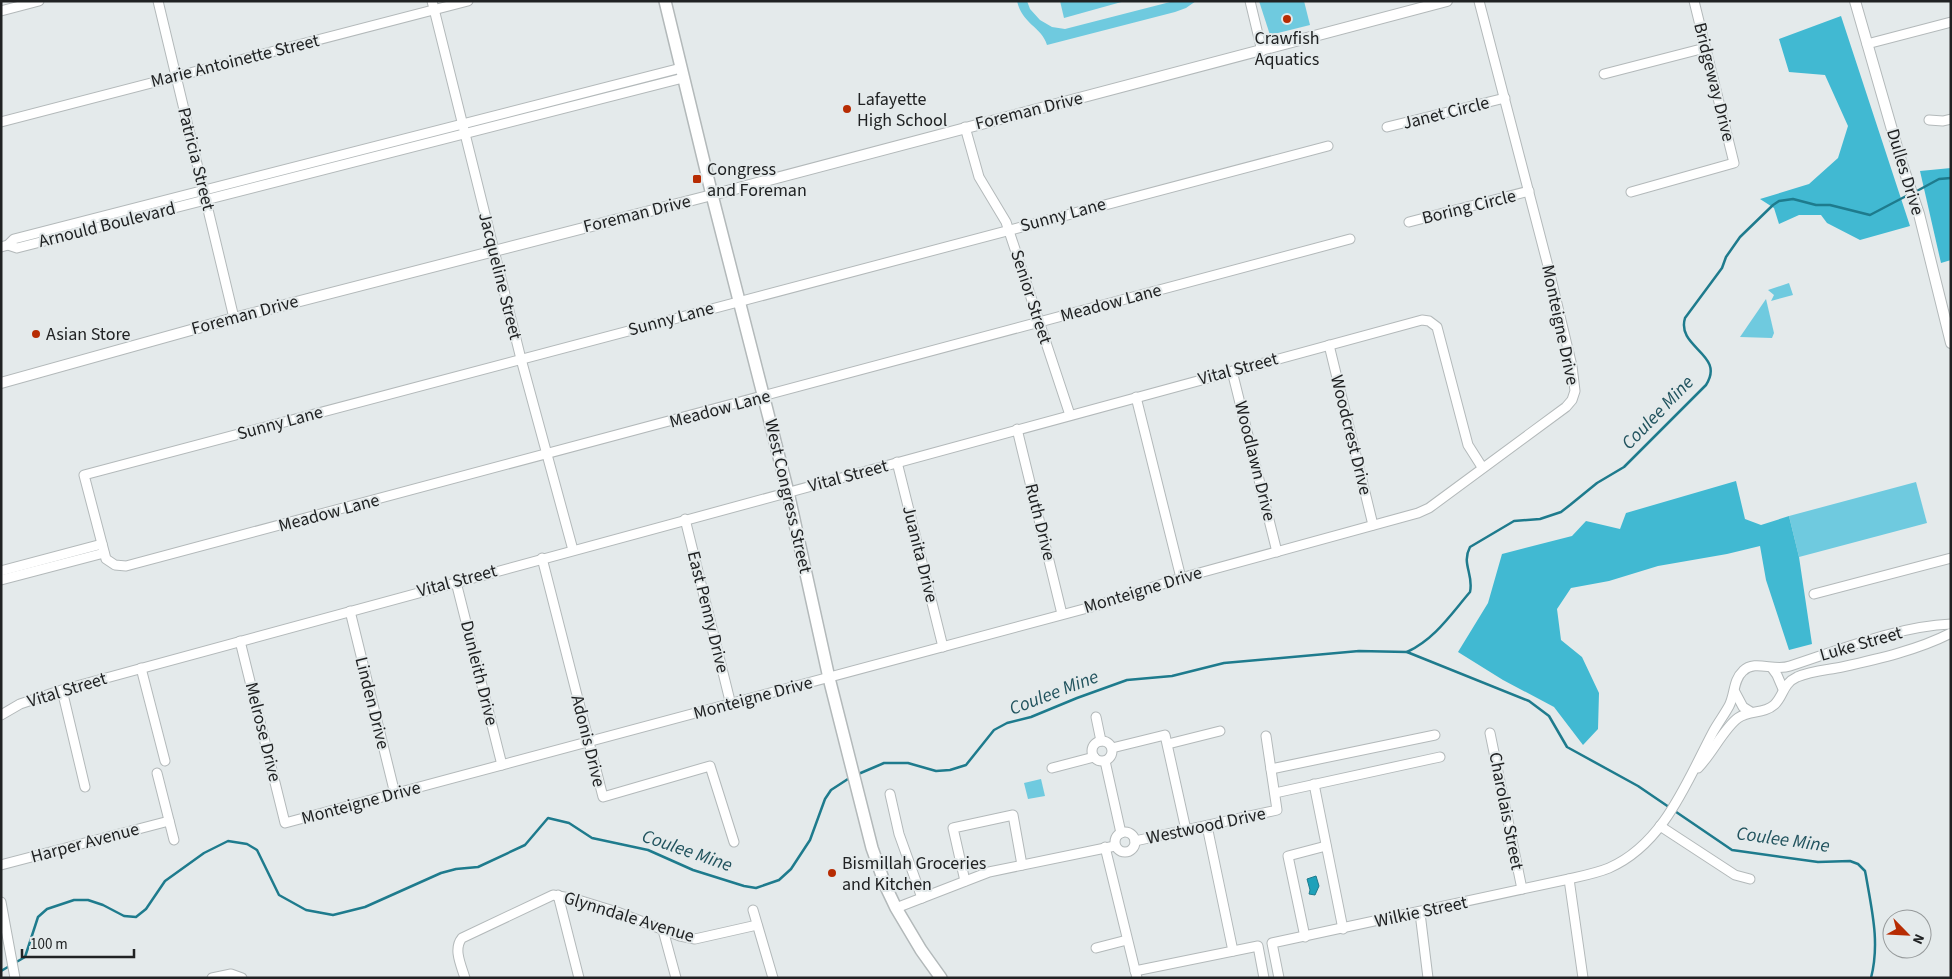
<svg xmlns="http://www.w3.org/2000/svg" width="1952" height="979" font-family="'Source Sans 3',sans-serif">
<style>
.green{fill:#6fcadf}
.forest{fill:#41b9d2}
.water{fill:#1da1ba;stroke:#1e7b8d}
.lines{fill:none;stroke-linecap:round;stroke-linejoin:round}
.stream{stroke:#1e7b8d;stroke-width:2.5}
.minor-casing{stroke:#b3b9ba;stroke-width:11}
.tertiary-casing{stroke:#b3b9ba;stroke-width:12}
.secondary-casing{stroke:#b3b9ba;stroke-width:14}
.minor{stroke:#fff;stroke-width:9}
.tertiary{stroke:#fff;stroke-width:10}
.secondary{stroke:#fff;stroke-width:11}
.poi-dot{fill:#b72c03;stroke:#e4eaeb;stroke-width:2}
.labels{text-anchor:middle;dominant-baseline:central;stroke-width:4;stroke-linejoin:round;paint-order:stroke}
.poi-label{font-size:18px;fill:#202223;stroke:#e4eaeb;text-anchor:start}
.street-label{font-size:18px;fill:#202223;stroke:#e4eaeb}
.water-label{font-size:19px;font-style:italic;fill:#21535e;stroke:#e4eaeb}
</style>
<rect width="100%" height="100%" fill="#e4eaeb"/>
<g class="green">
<path d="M 1017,1 L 1027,1 L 1030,9 L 1040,20 L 1052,27 L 1065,29 L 1174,1 L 1196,1 L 1186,8 L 1175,12 L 1047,45 C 1042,27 1022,24 1017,1 Z"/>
<path d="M 1060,1 L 1125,1 L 1064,18 Z"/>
<path d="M 1259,1 L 1304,1 L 1310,25 L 1270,35 Z"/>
<path d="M 1789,283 L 1793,295 L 1771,301 L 1774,295 L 1768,290 Z"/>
<path d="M 1766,299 L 1774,333 L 1772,338 L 1740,337 Z"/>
<path d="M 1916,482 L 1927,523 L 1799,557 L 1789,516 Z"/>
<path d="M 1041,779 L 1045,796 L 1028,799 L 1024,783 Z"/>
</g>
<g class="forest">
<path d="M 1841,16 L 1910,226 L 1860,240 L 1827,223 L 1821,215 L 1799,215 L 1779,224 L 1774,208 L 1760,199 L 1809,184 L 1838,158 L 1848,126 L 1825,75 L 1789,72 L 1779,39 Z"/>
<path d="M 1951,168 L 1951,260 L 1941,263 L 1920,171 Z"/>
<path d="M 1736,481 L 1745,519 L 1761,525 L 1789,516 L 1799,557 L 1812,644 L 1789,650 L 1766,580 L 1760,546 L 1727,554 L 1658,566 L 1609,581 L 1571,588 L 1557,609 L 1561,640 L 1582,657 L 1599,693 L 1598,729 L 1583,745 L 1554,707 L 1503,680 L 1458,652 L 1488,603 L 1502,554 L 1572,536 L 1586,521 L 1620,529 L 1626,513 Z"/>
</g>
<path class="water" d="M 1316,876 L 1319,886 L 1315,895 L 1309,894 L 1310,890 L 1307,879 Z"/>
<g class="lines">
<g class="stream">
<path d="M 1915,192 L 1939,179 L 1951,178"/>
<path d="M 1407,652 C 1435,639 1451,614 1470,592 C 1474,574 1461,564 1470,547 L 1514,521 L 1540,519 L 1561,512 L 1570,505 L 1597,483 L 1624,467 L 1706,385 C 1726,354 1676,348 1685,318 L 1722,268 L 1726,257 L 1740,237 L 1773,205 L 1779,201 L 1793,199 L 1816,205 L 1830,205 L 1870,215 L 1910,194"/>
<path d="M 856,775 L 884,763 L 908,763 L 936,771 L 950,770 L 966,765 L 994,730 L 1007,723 L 1031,717 L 1077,698 L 1127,680 L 1172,676 L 1224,663 L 1359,651 L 1407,652 L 1529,701 L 1549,716 L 1567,747 L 1638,786 L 1732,850 L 1818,862 L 1850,861 L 1858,864 L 1865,871 L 1866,876 C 1872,911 1880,943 1871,978"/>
<path d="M 1,971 L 25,957 L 38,917 L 47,909 L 74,900 L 88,900 L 103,905 L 124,916 L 136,917 L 146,909 L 165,881 L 204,853 L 228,841 L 247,844 L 257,850 L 279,895 L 306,910 L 333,915 L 365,907 L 441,873 L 456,869 L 478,867 L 525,845 L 548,818 L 569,823 L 592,838 L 648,850 L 693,870 L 744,886 L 756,888 L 779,880 L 791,869 L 810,840 L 825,799 L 831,790 L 851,777"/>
</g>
<defs>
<g id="minor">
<path d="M 158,1 L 234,318"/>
<path d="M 432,1 L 521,359 L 573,550"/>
<path d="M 1250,1 L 1262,51"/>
<path d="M 1,11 L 39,1"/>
<path d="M 1867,44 L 1951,22"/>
<path d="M 1604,74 L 1705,48"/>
<path d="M 1929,120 L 1943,121 L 1951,119"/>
<path d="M 1,122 L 468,1"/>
<path d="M 965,127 L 979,177 L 1006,222 L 1070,415"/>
<path d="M 1387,127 L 1505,98"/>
<path d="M 1328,146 L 84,475 L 106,559 L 115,565 L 126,566 L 1350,239"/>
<path d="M 1631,192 L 1734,163 L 1694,1"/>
<path d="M 1409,222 L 1529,191"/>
<path d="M 8,245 L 17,248 L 683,78"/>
<path d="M 1,247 L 8,245 L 14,239 L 681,68"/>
<path d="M 1329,345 L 1373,525"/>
<path d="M 1232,371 L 1277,552"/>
<path d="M 1136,397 L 1181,578"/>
<path d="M 1017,429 L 1062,614"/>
<path d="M 897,462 L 943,647"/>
<path d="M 685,519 L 731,705"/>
<path d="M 542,558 L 603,797 L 710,766 L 734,842"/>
<path d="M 1,571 L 102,544"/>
<path d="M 1,580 L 104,553"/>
<path d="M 456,582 L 502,765"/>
<path d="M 1814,594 L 1951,558"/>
<path d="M 350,611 L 395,794"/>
<path d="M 240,641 L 285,823 L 1095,606 L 1181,578 L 1418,513 L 1429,508 L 1566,407 L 1572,400 L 1575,391 L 1572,366 L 1548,266 L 1479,1"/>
<path d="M 141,668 L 165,761"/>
<path d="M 1772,668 L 1777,675 L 1783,689"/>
<path d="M 62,690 L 85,787"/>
<path d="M 1735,692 L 1743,707 L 1751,712"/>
<path d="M 1,715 L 20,704 L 62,690 L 1422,320 L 1429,321 L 1437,327 L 1468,445 L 1482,467"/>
<path d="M 1096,717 L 1101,741"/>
<path d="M 1490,733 L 1522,889"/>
<circle cx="1102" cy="751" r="10"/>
<path d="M 1168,744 L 1220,731"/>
<path d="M 1112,748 L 1165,735 L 1186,830"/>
<path d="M 1105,761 L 1121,833"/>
<path d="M 1052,768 L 1094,757"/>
<path d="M 1698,768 C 1712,754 1724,728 1738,718 C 1749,710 1764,714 1774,705 C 1784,696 1782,684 1797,677 C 1811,671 1827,670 1842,667 C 1878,659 1918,650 1951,633"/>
<path d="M 1271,769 L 1435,735"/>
<path d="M 157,773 L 174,840"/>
<path d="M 1314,784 L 1343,929"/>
<path d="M 1275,793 L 1440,757"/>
<path d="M 890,794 L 899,834 L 922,898"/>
<path d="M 1207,826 L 1233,951"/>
<path d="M 1660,826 L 1735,875 L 1750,879"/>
<circle cx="1125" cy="842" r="10"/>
<path d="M 1135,841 L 1277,810 L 1266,736"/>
<path d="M 1105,847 L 1137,978"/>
<path d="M 1,865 L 169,821"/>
<path d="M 1569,879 L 1583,978"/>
<path d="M 965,881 L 953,828 L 1013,815 L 1022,865"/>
<path d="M 558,895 L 579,978"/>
<path d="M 1,902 L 15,978"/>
<path d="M 896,908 L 989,872 L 1115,846"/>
<path d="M 753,910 L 773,978"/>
<path d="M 1420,913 L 1428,978"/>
<path d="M 663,930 L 676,978"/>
<path d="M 1305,937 L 1288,856 L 1326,846"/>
<path d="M 1096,948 L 1127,940"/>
<path d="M 1135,971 L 1258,946 L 1264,978"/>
<path d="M 212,978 L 231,974 L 242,978"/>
<path d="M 465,978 C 461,965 453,949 462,938 L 553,895 L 575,899 L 617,912 L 680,936 L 695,939 L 757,925"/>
<path d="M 1279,978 L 1272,943 L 1569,879 C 1582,876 1597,873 1609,868 C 1664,844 1687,781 1713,732 C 1718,723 1724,715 1729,706 C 1735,695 1733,680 1743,671 C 1755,659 1774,672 1790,666 C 1839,650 1899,626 1951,624"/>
</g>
<g id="tertiary">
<path d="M 1855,1 L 1901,161 L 1919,214 L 1951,343"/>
<path d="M 1,383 L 234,318 L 712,195 L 1447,1"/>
</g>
<path id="secondary" d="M 665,1 L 712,195 L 788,492 L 829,678 L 872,848 L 886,887 L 896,908 L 921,950 L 941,978"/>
</defs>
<use href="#minor" class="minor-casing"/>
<use href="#tertiary" class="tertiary-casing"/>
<use href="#secondary" class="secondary-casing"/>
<use href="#minor" class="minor"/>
<use href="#tertiary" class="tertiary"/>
<use href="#secondary" class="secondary"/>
</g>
<g class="poi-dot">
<circle cx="1287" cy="19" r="5"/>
<circle cx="847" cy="109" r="5"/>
<rect x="692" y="174" width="10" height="10" rx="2.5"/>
<circle cx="36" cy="334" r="5"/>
<circle cx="832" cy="873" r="5"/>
</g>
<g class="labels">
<g class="poi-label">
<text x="1287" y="38" text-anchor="middle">Crawfish<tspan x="1287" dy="21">Aquatics</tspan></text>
<text x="857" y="99">Lafayette<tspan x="857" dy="21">High School</tspan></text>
<text x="707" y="169">Congress<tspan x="707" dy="21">and Foreman</tspan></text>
<text x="46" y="334">Asian Store</text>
<text x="842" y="863">Bismillah Groceries<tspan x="842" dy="21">and Kitchen</tspan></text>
</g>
<g class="street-label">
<text transform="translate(235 61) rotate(-14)">Marie Antoinette Street</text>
<text transform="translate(1714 82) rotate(76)">Bridgeway Drive</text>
<text transform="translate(1029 111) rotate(-14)">Foreman Drive</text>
<text transform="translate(1446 113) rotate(-14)">Janet Circle</text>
<text transform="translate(196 159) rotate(76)">Patricia Street</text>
<text transform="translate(1905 172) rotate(73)">Dulles Drive</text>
<text transform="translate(1469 207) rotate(-14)">Boring Circle</text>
<text transform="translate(637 214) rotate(-14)">Foreman Drive</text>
<text transform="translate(1063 215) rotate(-15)">Sunny Lane</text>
<text transform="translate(107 225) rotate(-14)">Arnould Boulevard</text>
<text transform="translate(500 276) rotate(76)">Jacqueline Street</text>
<text transform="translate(1031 297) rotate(72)">Senior Street</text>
<text transform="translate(1111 303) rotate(-15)">Meadow Lane</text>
<text transform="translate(245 315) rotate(-15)">Foreman Drive</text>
<text transform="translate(671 319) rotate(-15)">Sunny Lane</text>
<text transform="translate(1560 325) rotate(78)">Monteigne Drive</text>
<text transform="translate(1238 369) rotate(-15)">Vital Street</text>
<text transform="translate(720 409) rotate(-15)">Meadow Lane</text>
<text transform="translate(280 423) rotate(-15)">Sunny Lane</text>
<text transform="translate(1351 435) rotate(76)">Woodcrest Drive</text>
<text transform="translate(1255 461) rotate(76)">Woodlawn Drive</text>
<text transform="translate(848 476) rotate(-15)">Vital Street</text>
<text transform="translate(788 496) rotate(77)">West Congress Street</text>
<text transform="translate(329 513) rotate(-15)">Meadow Lane</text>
<text transform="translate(1040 522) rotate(76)">Ruth Drive</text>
<text transform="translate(920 554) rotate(76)">Juanita Drive</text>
<text transform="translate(457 581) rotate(-15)">Vital Street</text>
<text transform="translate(1143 590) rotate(-17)">Monteigne Drive</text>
<text transform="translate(708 612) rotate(76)">East Penny Drive</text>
<text transform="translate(1861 644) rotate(-16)">Luke Street</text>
<text transform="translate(479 673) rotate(76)">Dunleith Drive</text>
<text transform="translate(67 690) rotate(-17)">Vital Street</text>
<text transform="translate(753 698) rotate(-15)">Monteigne Drive</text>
<text transform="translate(372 703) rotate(76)">Linden Drive</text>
<text transform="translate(263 732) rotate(76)">Melrose Drive</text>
<text transform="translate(588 741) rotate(76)">Adonis Drive</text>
<text transform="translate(361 803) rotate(-15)">Monteigne Drive</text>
<text transform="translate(1506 811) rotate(79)">Charolais Street</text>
<text transform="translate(1206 826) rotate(-12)">Westwood Drive</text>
<text transform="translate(85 843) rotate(-15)">Harper Avenue</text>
<text transform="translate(1421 912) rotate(-12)">Wilkie Street</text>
<text transform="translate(629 917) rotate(17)">Glynndale Avenue</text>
</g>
<g class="water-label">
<text transform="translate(1658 413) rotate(-46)">Coulee Mine</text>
<text transform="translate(1054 693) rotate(-21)">Coulee Mine</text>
<text transform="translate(1783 840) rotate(8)">Coulee Mine</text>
<text transform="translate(687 851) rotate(19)">Coulee Mine</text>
</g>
</g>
<rect width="1952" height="979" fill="none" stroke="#202223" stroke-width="5"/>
<g transform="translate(1907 934) rotate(114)"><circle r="24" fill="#e4eaeb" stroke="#969a9b"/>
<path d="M0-4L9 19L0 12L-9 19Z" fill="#b72c03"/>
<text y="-8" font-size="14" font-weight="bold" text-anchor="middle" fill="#202223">N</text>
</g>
<path d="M22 949v8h112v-8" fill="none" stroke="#202223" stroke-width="2.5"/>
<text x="30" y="949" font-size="15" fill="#202223" stroke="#e4eaeb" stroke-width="4" paint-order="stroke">100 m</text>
</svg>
